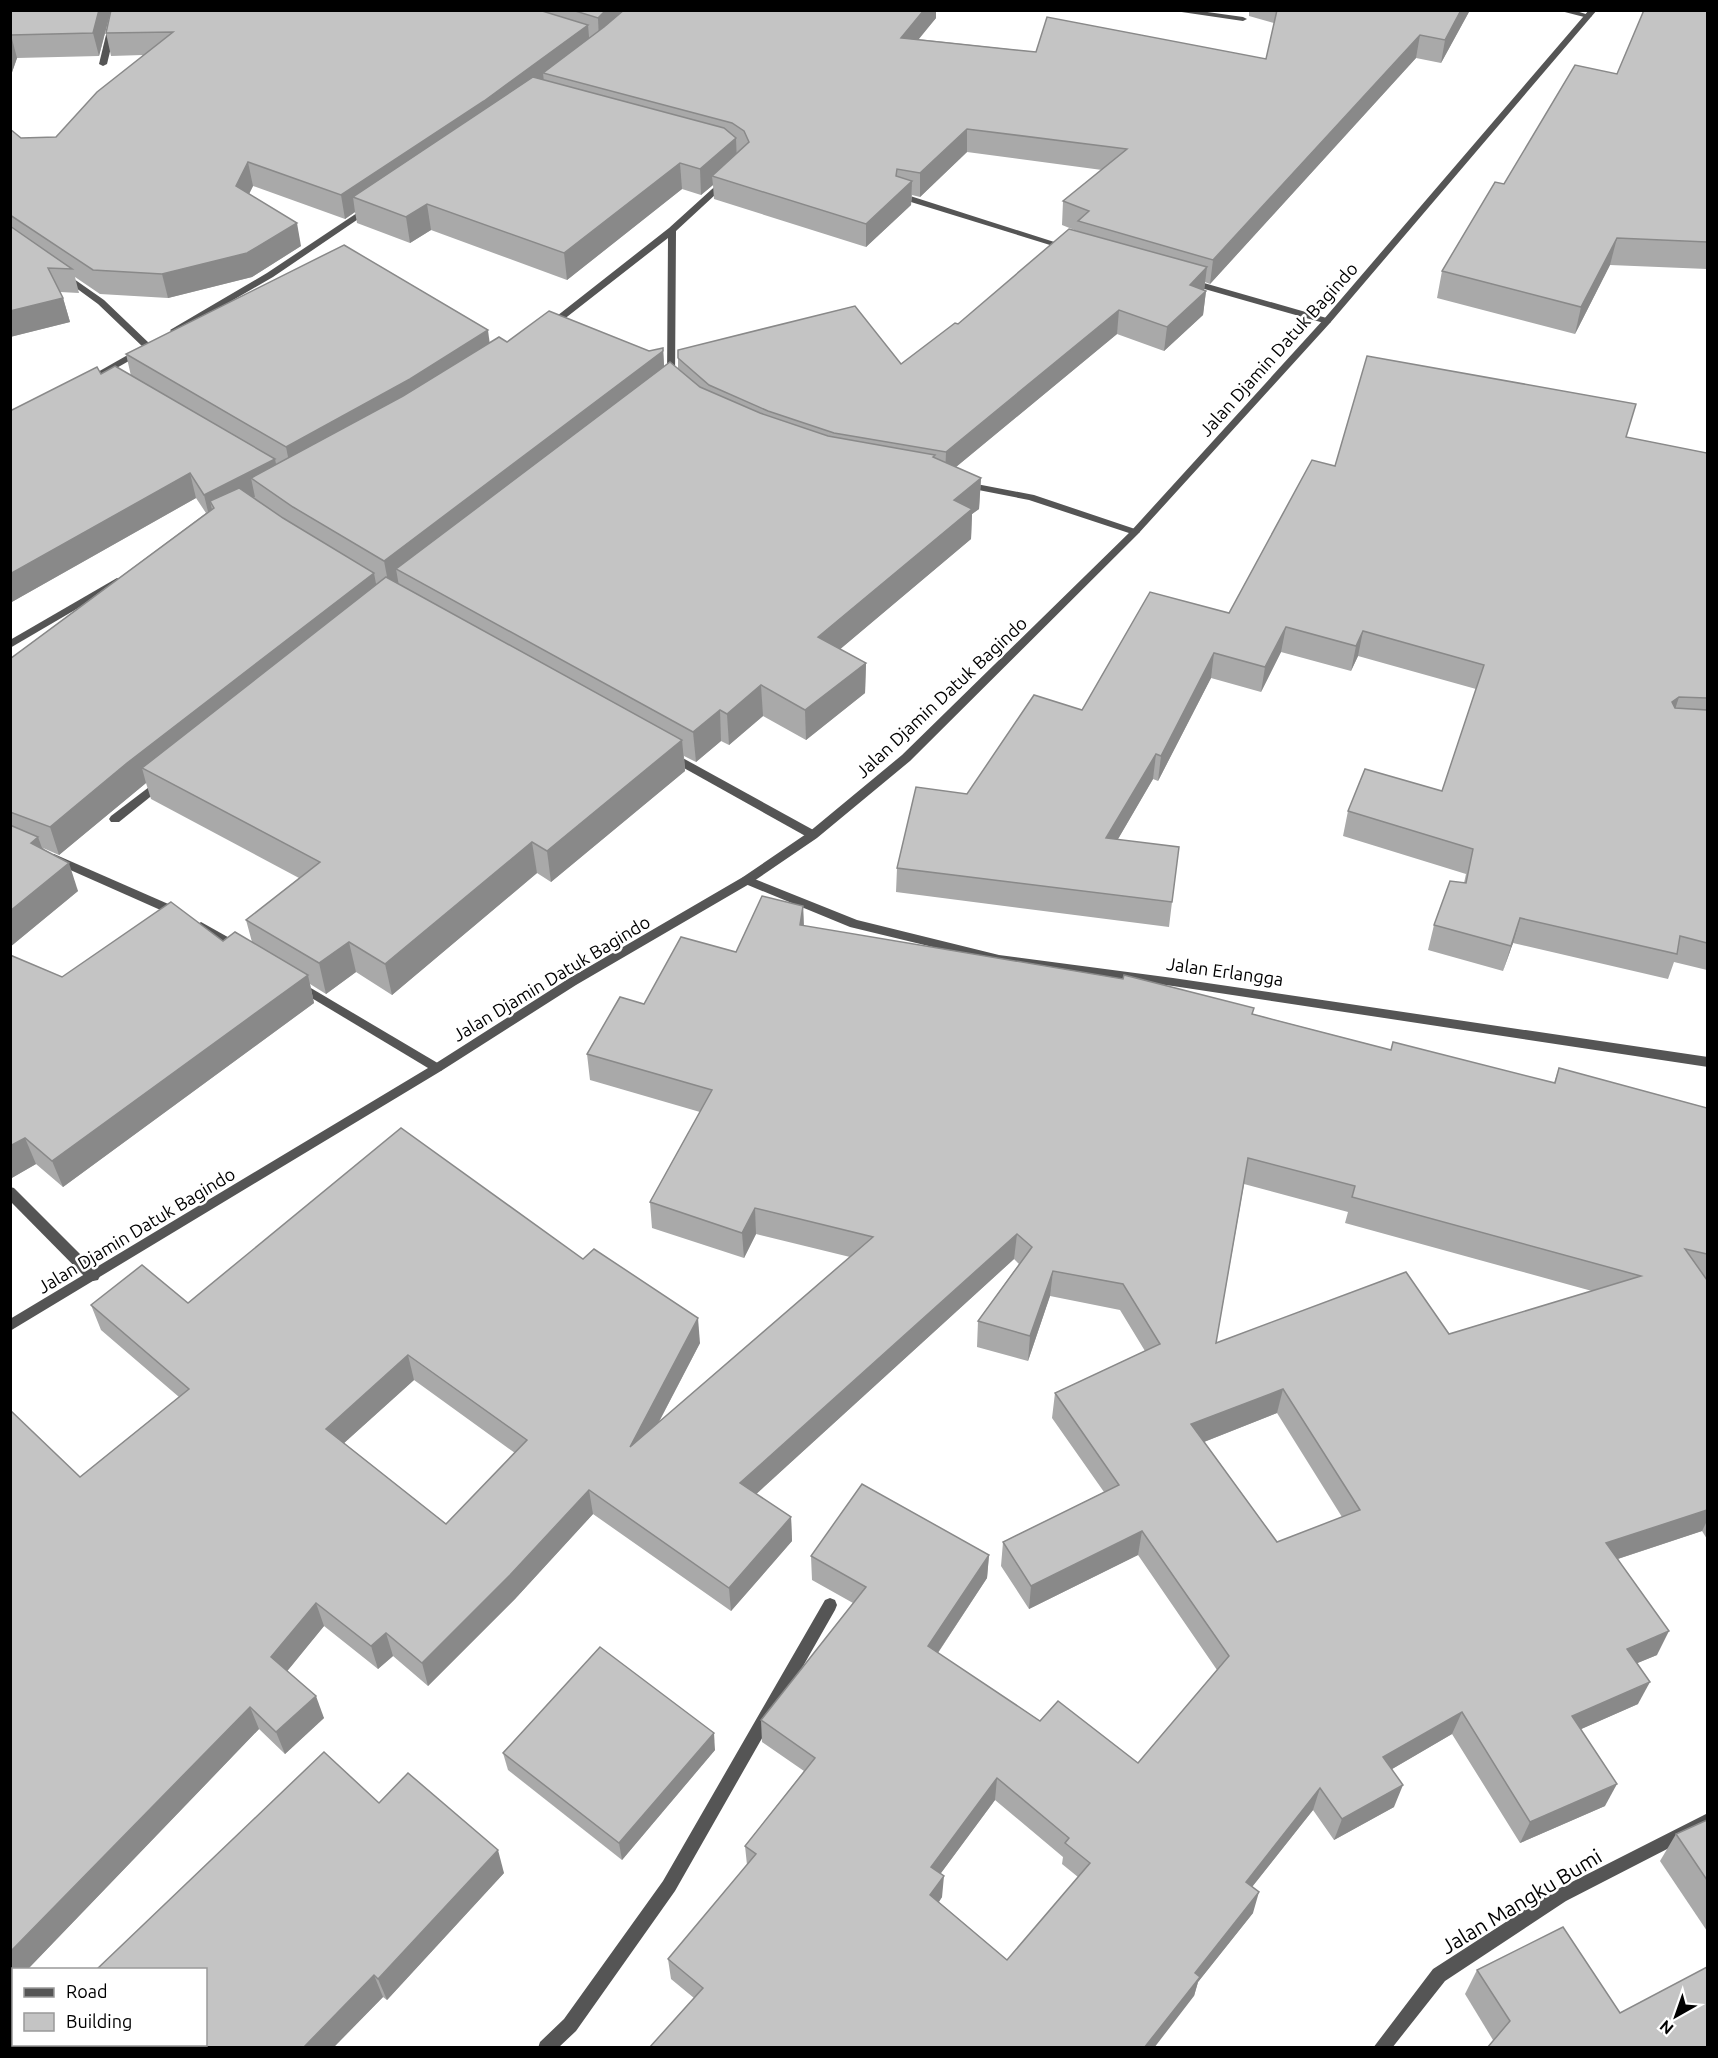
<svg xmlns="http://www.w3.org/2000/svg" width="1718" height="2058" font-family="Ubuntu,sans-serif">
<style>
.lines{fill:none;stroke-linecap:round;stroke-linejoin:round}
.service{fill:#555;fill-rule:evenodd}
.minor{fill:#555;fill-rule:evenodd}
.tertiary{fill:#555;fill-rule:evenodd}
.wall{fill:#a9a9a9;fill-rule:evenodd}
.shaded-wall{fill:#898989}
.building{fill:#c4c4c4;stroke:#898989;stroke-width:1.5;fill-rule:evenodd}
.labels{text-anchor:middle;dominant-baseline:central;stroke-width:5;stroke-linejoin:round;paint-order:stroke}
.street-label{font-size:18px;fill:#000;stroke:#fff}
.near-street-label{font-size:21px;fill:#000;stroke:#fff}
</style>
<rect width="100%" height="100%" fill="#fff"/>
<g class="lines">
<g class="service">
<path d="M 1168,10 L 1193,10 L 1243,17 L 1247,19 L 1243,21 Z"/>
<path d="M 1557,10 L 1573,10 L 1592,16 L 1588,18 Z"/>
</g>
<g class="minor">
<path d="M 112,10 L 120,10 L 107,64 L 103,66 L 99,64 Z"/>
<path d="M 722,180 L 729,182 L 676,231 L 675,382 L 672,383 L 667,380 L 668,238 L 554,327 L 548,327 L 548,323 L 669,228 Z"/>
<path d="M 898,194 L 904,194 L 1070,247 L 1063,249 L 898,198 Z"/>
<path d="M 366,207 L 373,209 L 273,277 L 178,332 L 172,332 L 170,330 L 267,273 Z"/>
<path d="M 64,272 L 104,300 L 150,344 L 150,348 L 144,348 L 98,304 L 61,277 L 61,273 Z"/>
<path d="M 1190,279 L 1330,319 L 1331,321 L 1330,323 L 1324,323 L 1187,284 L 1187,280 Z"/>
<path d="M 140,348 L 145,351 L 143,353 L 90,383 L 87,384 L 82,381 Z"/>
<path d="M 966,482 L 1034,495 L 1138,530 L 1140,532 L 1135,535 L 1029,500 L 963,487 L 961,485 Z"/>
<path d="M 117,578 L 121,579 L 121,583 L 10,648 L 10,640 Z"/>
<path d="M 670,751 L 817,832 L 819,835 L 813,839 L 809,838 L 666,758 L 665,755 Z"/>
<path d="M 161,778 L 166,782 L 165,785 L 119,822 L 111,822 L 109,819 L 111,816 Z"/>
<path d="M 54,854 L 182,910 L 184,913 L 178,917 L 174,916 L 50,861 L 48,858 Z"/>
<path d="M 747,876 L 857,920 L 999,955 L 1173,978 L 1708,1057 L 1708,1067 L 1173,986 L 999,963 L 850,927 L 743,883 L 741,880 L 743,877 Z"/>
<path d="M 201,922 L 242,945 L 244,948 L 242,951 L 234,951 L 197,929 L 195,926 Z"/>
<path d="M 299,981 L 441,1065 L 443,1068 L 441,1071 L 433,1071 L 295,988 L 293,985 Z"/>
<path d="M 10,1187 L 14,1188 L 98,1272 L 100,1276 L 98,1280 L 93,1281 L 88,1280 L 10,1201 Z"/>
<path d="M 830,1598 L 835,1600 L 837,1605 L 835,1610 L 675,1891 L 576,2031 L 558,2048 L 538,2048 L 540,2042 L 564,2019 L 663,1881 L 825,1600 Z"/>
<path d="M 1708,1813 L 1708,1828 L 1566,1901 L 1445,1981 L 1392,2048 L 1373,2048 L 1433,1969 L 1554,1891 Z"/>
</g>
<path class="tertiary" d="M 1589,10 L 1597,10 L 1330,323 L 1138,534 L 910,761 L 817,838 L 751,883 L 576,985 L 441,1071 L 10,1331 L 10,1319 L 433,1065 L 568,979 L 743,877 L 809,832 L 902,755 L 1132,530 L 1324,319 Z"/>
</g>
<g class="wall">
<path d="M 10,10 L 111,10 L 99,56 L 17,58 L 10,78 Z"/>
<path d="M 111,10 L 936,10 L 936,18 L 918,39 L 1036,52 L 1266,59 L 1274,23 L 1249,16 L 1249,10 L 1470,10 L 1441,63 L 1416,58 L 1210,284 L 1205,282 L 1204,290 L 1206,291 L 1203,315 L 1164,351 L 1117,334 L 956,467 L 981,478 L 979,509 L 972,514 L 971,539 L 840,649 L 866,663 L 865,693 L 806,740 L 763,716 L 729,745 L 721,741 L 696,762 L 684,756 L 685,771 L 551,882 L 537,873 L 392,995 L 356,972 L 326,994 L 310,984 L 314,1003 L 63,1187 L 36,1164 L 10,1179 L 10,955 L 62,977 L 223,941 L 252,942 L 246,920 L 299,878 L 151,799 L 146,783 L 59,855 L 43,848 L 78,891 L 10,947 L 10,659 L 206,513 L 196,498 L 10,603 L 10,411 L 101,374 L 131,376 L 126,354 L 507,342 L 649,351 L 663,348 L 664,366 L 678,369 L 678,350 L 901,364 L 958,324 L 1077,231 L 1062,225 L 1063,201 L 1102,170 L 967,152 L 920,197 L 912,195 L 911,205 L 866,247 L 714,199 L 713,185 L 701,195 L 682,189 L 567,280 L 431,230 L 410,243 L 357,223 L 355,212 L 345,219 L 253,186 L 249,194 L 301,246 L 252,277 L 168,298 L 100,294 L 75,277 L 79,293 L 60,292 L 63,298 L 70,322 L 10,337 L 10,129 L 21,138 L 56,137 L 143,55 L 111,56 L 106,33 Z"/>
<path d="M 1707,10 L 1707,269 L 1610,265 L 1575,334 L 1437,298 L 1442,271 L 1504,184 L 1617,74 Z"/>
<path d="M 1626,437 L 1707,453 L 1707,970 L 1674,962 L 1668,979 L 1513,943 L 1503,971 L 1428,950 L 1434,925 L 1464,883 L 1466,874 L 1343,836 L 1348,811 L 1442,791 L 1476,689 L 1358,656 L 1351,671 L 1281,652 L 1261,692 L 1211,678 L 1158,781 L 1153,779 L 1118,839 L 1172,902 L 1169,927 L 896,892 L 897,868 L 967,794 L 1082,710 L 1229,613 L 1335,466 Z"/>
<path d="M 803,906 L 804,926 L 1253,1014 L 1391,1050 L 1554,1083 L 1559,1068 L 1707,1108 L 1707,1539 L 1702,1531 L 1618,1559 L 1657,1655 L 1637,1663 L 1638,1704 L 1581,1729 L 1605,1806 L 1520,1843 L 1452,1734 L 1392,1769 L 1394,1807 L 1334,1840 L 1313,1810 L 1252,1887 L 1253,1913 L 1198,1982 L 1194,1996 L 694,1998 L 671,1979 L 668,1959 L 747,1865 L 745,1846 L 804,1771 L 762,1742 L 761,1720 L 853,1603 L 812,1580 L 811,1556 L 989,1555 L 987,1578 L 938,1653 L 1040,1721 L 1138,1763 L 1217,1670 L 1138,1555 L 1029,1609 L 1001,1566 L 1003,1542 L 1104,1492 L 1052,1418 L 1055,1393 L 1145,1351 L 1120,1310 L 1050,1296 L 1028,1361 L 977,1347 L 978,1321 L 1019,1264 L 1014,1259 L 756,1494 L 791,1517 L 792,1541 L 731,1611 L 593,1514 L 515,1599 L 428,1686 L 393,1656 L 378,1669 L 324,1626 L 287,1671 L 324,1718 L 285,1754 L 259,1729 L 27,1970 L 14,1970 L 80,1477 L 179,1397 L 101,1330 L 91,1305 L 188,1303 L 583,1259 L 700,1343 L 659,1422 L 850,1257 L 756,1234 L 744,1258 L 652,1228 L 650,1202 L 700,1112 L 590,1080 L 587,1054 L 644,1004 L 736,952 ZM 1244,1184 L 1348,1212 L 1345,1223 L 1592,1291 L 1449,1334 L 1216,1343 ZM 414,1380 L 515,1453 L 446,1524 L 344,1443 ZM 1277,1413 L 1342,1517 L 1277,1542 L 1204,1442 ZM 995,1800 L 1063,1857 L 1062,1864 L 1078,1877 L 1007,1960 L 939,1902 L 942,1897 L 940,1874 Z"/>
<path d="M 715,1750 L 622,1860 L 508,1770 L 503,1753 Z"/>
<path d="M 379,1803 L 504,1873 L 387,2000 L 383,1997 L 333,2048 Z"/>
<path d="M 1707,1820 L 1707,1931 L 1660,1861 L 1676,1834 Z"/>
<path d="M 1477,1970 L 1620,2013 L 1707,2048 L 1493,2040 L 1465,1994 Z"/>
</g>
<g class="shaded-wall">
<path d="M 99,10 L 111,10 L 99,56 L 93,33 Z"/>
<path d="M 606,10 L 637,10 L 599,41 L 598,18 Z"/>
<path d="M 924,10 L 936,10 L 936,18 L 901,61 L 901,38 Z"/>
<path d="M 1461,10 L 1470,10 L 1441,63 L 1445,40 Z"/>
<path d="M 588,25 L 590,48 L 543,73 L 544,82 L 353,197 L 355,212 L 345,219 L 341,195 Z"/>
<path d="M 11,35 L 17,58 L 10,78 L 10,37 Z"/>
<path d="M 1420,35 L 1416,58 L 1210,284 L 1213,260 Z"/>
<path d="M 967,129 L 967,152 L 920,197 L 920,173 Z"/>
<path d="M 736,138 L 737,164 L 712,176 L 713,185 L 701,195 L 700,169 Z"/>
<path d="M 248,162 L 253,186 L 241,210 L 236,186 Z"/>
<path d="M 680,163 L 682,189 L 567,280 L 564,253 Z"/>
<path d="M 912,181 L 911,205 L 866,247 L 866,224 Z"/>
<path d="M 427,204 L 431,230 L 410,243 L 406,217 Z"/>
<path d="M 297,223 L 301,246 L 252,277 L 168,298 L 162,274 Z"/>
<path d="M 1617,238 L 1610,265 L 1575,334 L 1581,307 Z"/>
<path d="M 1207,267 L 1204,291 L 1206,291 L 1203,315 L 1164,351 L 1167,327 L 1190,285 Z"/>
<path d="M 63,298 L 70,322 L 10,337 L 10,311 Z"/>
<path d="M 1119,310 L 1117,334 L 945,476 L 946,452 Z"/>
<path d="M 488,330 L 492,361 L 292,477 L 286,447 Z"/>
<path d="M 663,348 L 665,382 L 396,569 L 399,586 L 390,592 L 384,561 Z"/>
<path d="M 275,459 L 280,484 L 251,478 L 255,497 L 216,517 L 214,508 L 210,501 L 214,518 L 210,520 L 204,495 Z"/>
<path d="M 190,473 L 196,498 L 10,603 L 10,574 Z"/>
<path d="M 981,478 L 979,509 L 972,514 L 971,539 L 819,667 L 818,637 L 954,500 Z"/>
<path d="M 374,573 L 379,600 L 142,768 L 146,783 L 59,855 L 50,827 L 127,763 Z"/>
<path d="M 1286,627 L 1281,652 L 1261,692 L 1265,667 Z"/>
<path d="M 1363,631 L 1358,656 L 1351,671 L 1356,646 Z"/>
<path d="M 1214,653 L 1211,678 L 1158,781 L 1161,756 Z"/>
<path d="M 866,663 L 865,693 L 806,740 L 805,710 Z"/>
<path d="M 761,685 L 763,716 L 729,745 L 727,714 Z"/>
<path d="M 1679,697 L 1671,722 L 1672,702 Z"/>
<path d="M 720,710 L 721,741 L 696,762 L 693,732 Z"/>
<path d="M 682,740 L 685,771 L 551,882 L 547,851 Z"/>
<path d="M 1156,754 L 1153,779 L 1104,863 L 1106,838 Z"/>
<path d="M 38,837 L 48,864 L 31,843 Z"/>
<path d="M 532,842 L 537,873 L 392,995 L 385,964 Z"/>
<path d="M 69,863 L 78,891 L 10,947 L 10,911 Z"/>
<path d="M 803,906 L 804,933 L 800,925 Z"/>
<path d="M 1520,918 L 1513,943 L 1503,971 L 1511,946 Z"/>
<path d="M 349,942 L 356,972 L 326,994 L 319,963 Z"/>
<path d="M 308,975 L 314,1003 L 63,1187 L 52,1161 Z"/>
<path d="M 25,1138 L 36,1164 L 10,1179 L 10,1146 Z"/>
<path d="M 755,1208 L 756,1234 L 744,1258 L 742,1233 Z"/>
<path d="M 1017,1234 L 1014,1259 L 742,1507 L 740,1483 Z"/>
<path d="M 1053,1271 L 1050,1296 L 1028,1361 L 1030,1336 Z"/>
<path d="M 698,1318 L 700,1343 L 633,1471 L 630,1447 Z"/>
<path d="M 408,1355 L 414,1380 L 333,1453 L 326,1429 Z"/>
<path d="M 1283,1389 L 1277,1413 L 1186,1449 L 1191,1424 Z"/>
<path d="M 589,1490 L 593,1514 L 515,1599 L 428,1686 L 422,1663 Z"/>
<path d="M 1707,1510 L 1707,1521 L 1702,1531 L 1596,1566 L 1606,1543 Z"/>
<path d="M 791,1517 L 792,1541 L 731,1611 L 729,1588 Z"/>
<path d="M 1142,1531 L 1138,1555 L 1029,1609 L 1031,1586 Z"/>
<path d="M 989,1555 L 987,1578 L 927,1669 L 928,1646 Z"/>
<path d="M 316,1603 L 324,1626 L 280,1680 L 271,1657 Z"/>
<path d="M 1669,1631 L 1657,1655 L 1616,1672 L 1627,1649 Z"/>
<path d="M 386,1633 L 393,1656 L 378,1669 L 371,1646 Z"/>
<path d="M 1650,1682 L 1638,1704 L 1561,1738 L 1572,1716 Z"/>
<path d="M 316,1696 L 324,1718 L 285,1754 L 276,1732 Z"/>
<path d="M 250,1707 L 259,1729 L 27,1970 L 14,1970 L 14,1983 L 10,1986 L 10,1952 Z"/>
<path d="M 1462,1712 L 1452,1734 L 1375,1779 L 1383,1757 Z"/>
<path d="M 714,1733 L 715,1750 L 622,1860 L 619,1843 Z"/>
<path d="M 997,1778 L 995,1800 L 930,1888 L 931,1867 Z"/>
<path d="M 1617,1784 L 1605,1806 L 1520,1843 L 1530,1822 Z"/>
<path d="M 1403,1785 L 1394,1807 L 1334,1840 L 1342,1819 Z"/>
<path d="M 1320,1788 L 1313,1810 L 1240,1902 L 1246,1882 Z"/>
<path d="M 498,1850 L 504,1873 L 387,2000 L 378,1979 Z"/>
<path d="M 944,1876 L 942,1897 L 929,1916 L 930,1895 Z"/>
<path d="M 1259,1892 L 1253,1913 L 1198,1982 L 1194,1996 L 1154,2048 L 1144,2048 L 1195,1973 Z"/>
<path d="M 374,1975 L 383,1997 L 333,2048 L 303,2048 Z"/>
</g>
<g class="building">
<path d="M 10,10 L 99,10 L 93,33 L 11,35 L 10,37 Z"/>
<path d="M 111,10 L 539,10 L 588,25 L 484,101 L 341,195 L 248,162 L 236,186 L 297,223 L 247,253 L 162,274 L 93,270 L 10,215 L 10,129 L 21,138 L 56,137 L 97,92 L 173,32 L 106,33 Z"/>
<path d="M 572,10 L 606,10 L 598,18 Z"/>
<path d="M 624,10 L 924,10 L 901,38 L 1036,52 L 1047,17 L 1266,59 L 1277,10 L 1461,10 L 1445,40 L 1420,35 L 1213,260 L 1078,221 L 1089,211 L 1063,201 L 1127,149 L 967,129 L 920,173 L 897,169 L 896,176 L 912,181 L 866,224 L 712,176 L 749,142 L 744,131 L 732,123 L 543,73 L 604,27 Z"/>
<path d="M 1644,10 L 1707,10 L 1707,242 L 1617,238 L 1581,307 L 1442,271 L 1495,182 L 1504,184 L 1575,65 L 1617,74 Z"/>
<path d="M 533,77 L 724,128 L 736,138 L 700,169 L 680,163 L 564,253 L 427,204 L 406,217 L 353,197 Z"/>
<path d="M 10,226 L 72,269 L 48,268 L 63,298 L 10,311 Z"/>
<path d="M 1069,229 L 1207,267 L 1190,285 L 1206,291 L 1167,327 L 1119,310 L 946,452 L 834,433 L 768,411 L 709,385 L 678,358 L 678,350 L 855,306 L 901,364 L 955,323 L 958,324 Z"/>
<path d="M 344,245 L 488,330 L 410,379 L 286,447 L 126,354 Z"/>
<path d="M 549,311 L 649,351 L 663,348 L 663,351 L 384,561 L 293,507 L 251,478 L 403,396 L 499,337 L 507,342 Z"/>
<path d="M 1367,356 L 1636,404 L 1626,437 L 1707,453 L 1707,698 L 1679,697 L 1672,702 L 1675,708 L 1707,710 L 1707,943 L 1680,936 L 1677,954 L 1520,918 L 1511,946 L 1434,925 L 1450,881 L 1466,883 L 1473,849 L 1348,811 L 1365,769 L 1442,791 L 1484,665 L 1363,631 L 1356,646 L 1286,627 L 1265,667 L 1214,653 L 1161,756 L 1156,754 L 1106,838 L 1179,847 L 1172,902 L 897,868 L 916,787 L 967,794 L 1034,695 L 1082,710 L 1150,592 L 1229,613 L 1312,460 L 1335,466 Z"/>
<path d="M 670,362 L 700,387 L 760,413 L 828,436 L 935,455 L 933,457 L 981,478 L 954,500 L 972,509 L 818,637 L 866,663 L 805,710 L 761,685 L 727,714 L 720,710 L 693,732 L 396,569 Z"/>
<path d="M 115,366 L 275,459 L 204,495 L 190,473 L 10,574 L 10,411 L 97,367 L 101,374 Z"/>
<path d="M 239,488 L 283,518 L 374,573 L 127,763 L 50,827 L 10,812 L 10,659 L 214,508 L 210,501 Z"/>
<path d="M 386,577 L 682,740 L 547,851 L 532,842 L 385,964 L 349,942 L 319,963 L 246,920 L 320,862 L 142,768 Z"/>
<path d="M 10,825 L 38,837 L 31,843 L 69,863 L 10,911 Z"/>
<path d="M 762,896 L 803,906 L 800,925 L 1123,979 L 1124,975 L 1254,1008 L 1252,1014 L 1391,1050 L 1393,1042 L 1555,1083 L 1559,1068 L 1707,1108 L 1707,1254 L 1685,1249 L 1707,1280 L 1707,1510 L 1606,1543 L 1669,1631 L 1627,1649 L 1650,1682 L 1572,1716 L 1617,1784 L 1530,1822 L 1462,1712 L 1383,1757 L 1403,1785 L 1342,1819 L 1320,1788 L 1246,1882 L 1259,1892 L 1195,1973 L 1200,1977 L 1144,2048 L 649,2048 L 703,1988 L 668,1959 L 756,1854 L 745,1846 L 815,1758 L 761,1720 L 866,1587 L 811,1556 L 862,1484 L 989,1555 L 928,1646 L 1040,1721 L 1058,1701 L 1138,1763 L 1229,1656 L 1142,1531 L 1031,1586 L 1003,1542 L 1119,1485 L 1055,1393 L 1160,1344 L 1123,1284 L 1053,1271 L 1030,1336 L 978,1321 L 1032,1247 L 1017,1234 L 740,1483 L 791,1517 L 729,1588 L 589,1490 L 510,1575 L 422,1663 L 386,1633 L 371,1646 L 316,1603 L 271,1657 L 316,1696 L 276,1732 L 250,1707 L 10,1952 L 10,1410 L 80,1477 L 189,1389 L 91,1305 L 142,1265 L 188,1303 L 401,1128 L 583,1259 L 594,1249 L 698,1318 L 630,1447 L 873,1237 L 755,1208 L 742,1233 L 650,1202 L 712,1090 L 587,1054 L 620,997 L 644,1004 L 681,937 L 736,952 ZM 1248,1158 L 1355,1186 L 1352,1197 L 1641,1276 L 1449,1334 L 1406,1272 L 1216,1343 ZM 408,1355 L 527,1440 L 446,1524 L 326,1429 ZM 1283,1389 L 1360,1510 L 1277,1542 L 1191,1424 ZM 997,1778 L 1069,1838 L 1065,1843 L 1090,1863 L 1007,1960 L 930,1895 L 944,1876 L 931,1867 Z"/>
<path d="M 171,902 L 223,941 L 235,932 L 308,975 L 52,1161 L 25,1138 L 10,1146 L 10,955 L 62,977 Z"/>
<path d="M 600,1647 L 714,1733 L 619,1843 L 503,1753 Z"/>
<path d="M 324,1752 L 379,1803 L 408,1773 L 498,1850 L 378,1979 L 374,1975 L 303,2048 L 18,2048 L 17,2046 L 18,2044 L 206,2044 L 206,1970 L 96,1970 Z"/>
<path d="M 1707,1820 L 1707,1880 L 1676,1834 Z"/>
<path d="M 1563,1927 L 1620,2013 L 1707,1967 L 1707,2048 L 1487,2048 L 1510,2021 L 1477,1970 Z"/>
</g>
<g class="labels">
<g class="street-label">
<text transform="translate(1278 349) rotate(-48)">Jalan Djamin Datuk Bagindo</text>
<text transform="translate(941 697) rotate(-43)">Jalan Djamin Datuk Bagindo</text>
<text transform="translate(1225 971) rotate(8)">Jalan Erlangga</text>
<text transform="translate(551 978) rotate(-31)">Jalan Djamin Datuk Bagindo</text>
<text transform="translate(136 1230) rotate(-31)">Jalan Djamin Datuk Bagindo</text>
</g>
<g class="near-street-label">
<text transform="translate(1521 1901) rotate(-31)">Jalan Mangku Bumi</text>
</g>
</g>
<rect width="1718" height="2058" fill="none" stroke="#000000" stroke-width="24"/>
<rect x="12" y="1968" width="195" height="78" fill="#ffffff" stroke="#999999" stroke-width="1.5"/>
<rect x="24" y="1988" width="30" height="9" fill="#555555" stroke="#999999" stroke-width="1.5"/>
<text x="66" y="1998" font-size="18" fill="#000000">Road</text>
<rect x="24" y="2013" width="30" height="18" fill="#c4c4c4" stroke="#999999" stroke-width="1.5"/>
<text x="66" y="2028" font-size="18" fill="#000000">Building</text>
<g transform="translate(1676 2016) rotate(220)" stroke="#ffffff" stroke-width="4.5" paint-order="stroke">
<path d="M0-4.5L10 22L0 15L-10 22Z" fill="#000000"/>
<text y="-9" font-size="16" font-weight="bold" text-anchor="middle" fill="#000000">N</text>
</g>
</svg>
